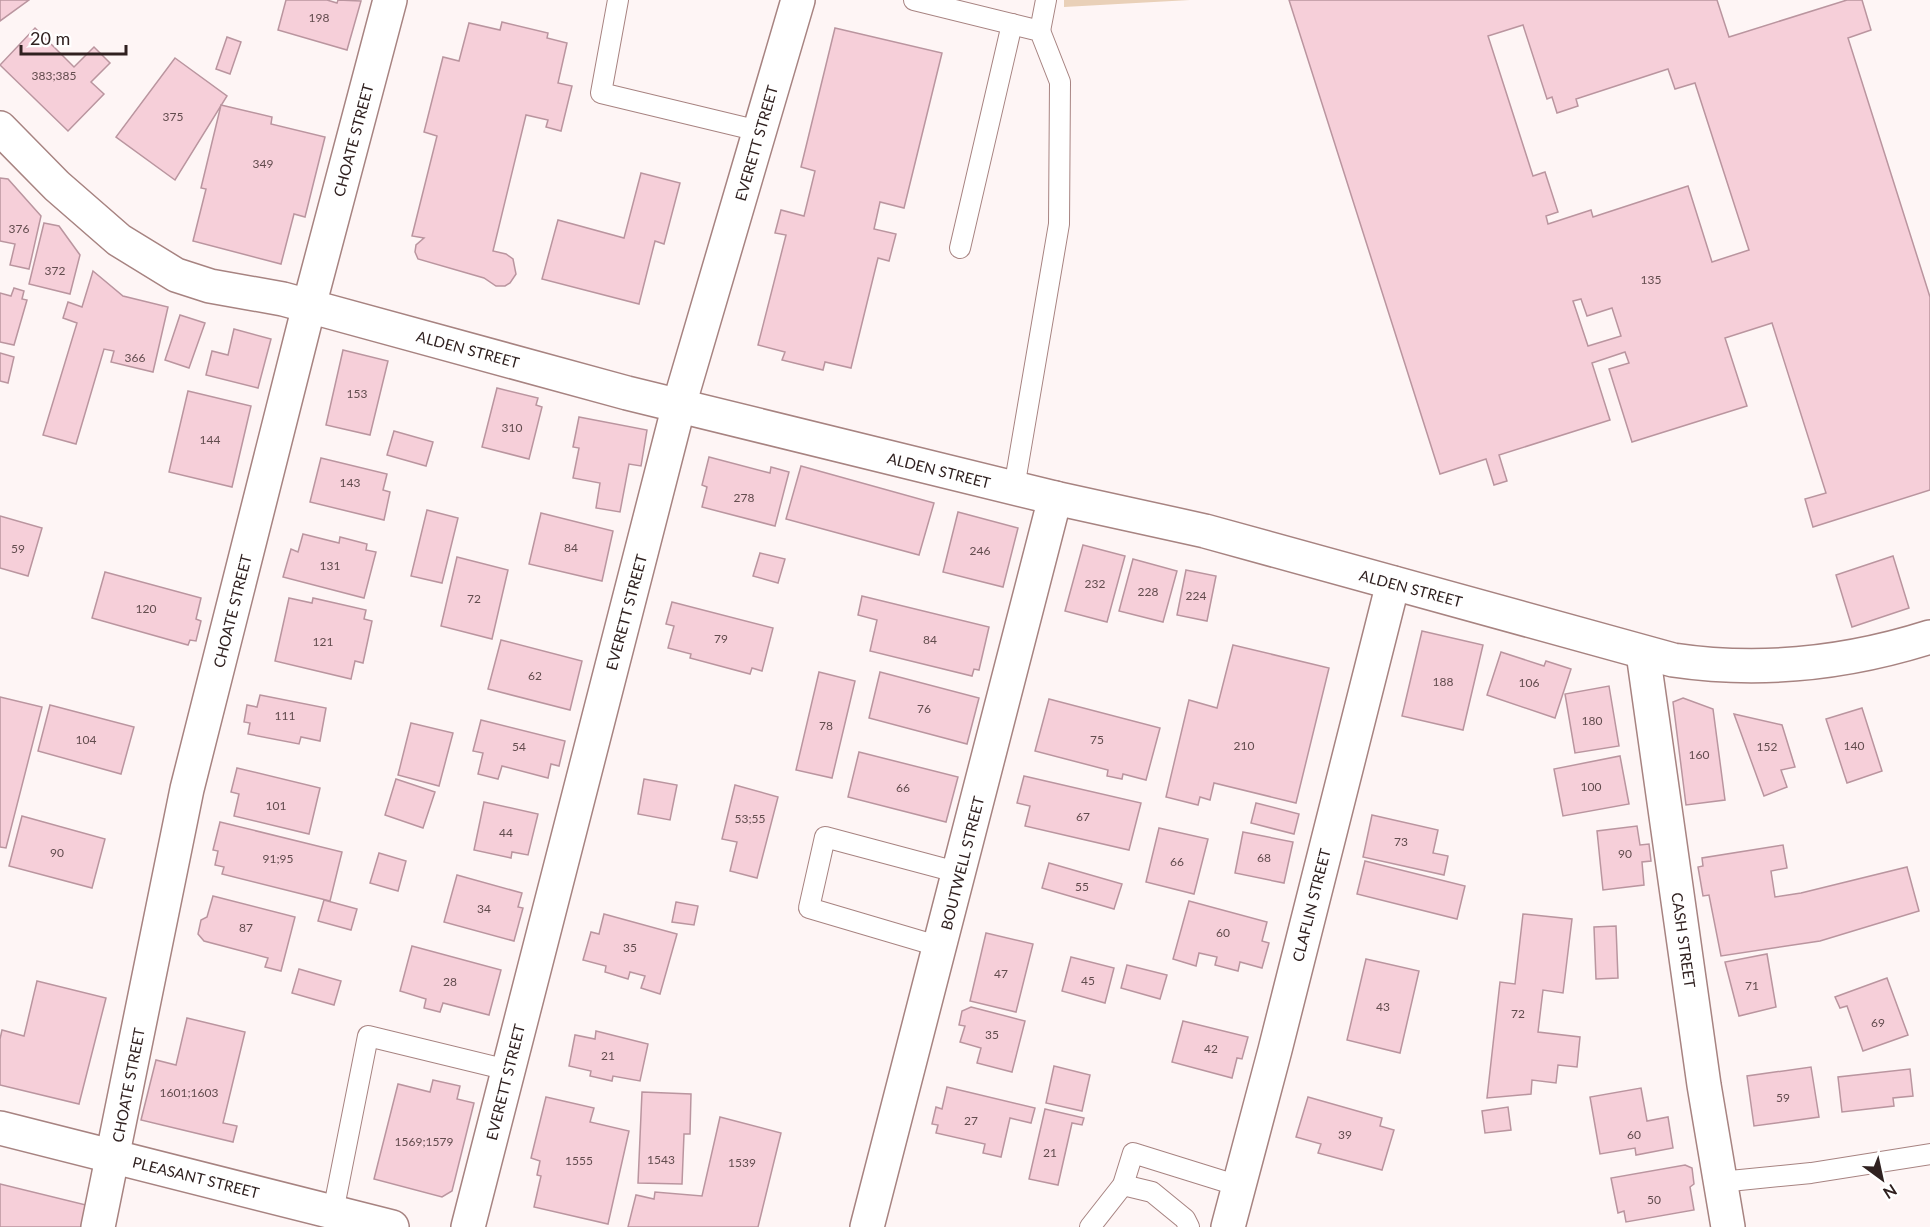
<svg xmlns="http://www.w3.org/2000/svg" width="1930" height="1227" font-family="Lato,sans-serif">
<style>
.green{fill:#e9d0b8}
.building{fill:#f6cfd9;stroke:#ba959f;stroke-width:1.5;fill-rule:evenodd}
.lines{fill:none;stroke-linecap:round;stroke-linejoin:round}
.service-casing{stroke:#a78381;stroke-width:22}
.minor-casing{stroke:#a78381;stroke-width:36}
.secondary-casing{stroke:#a78381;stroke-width:36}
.service{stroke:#fff;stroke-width:20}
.minor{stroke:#fff;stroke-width:33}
.secondary{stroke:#fff;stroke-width:33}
.labels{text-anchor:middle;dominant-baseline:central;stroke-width:4.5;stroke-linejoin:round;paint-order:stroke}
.number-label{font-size:12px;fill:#624c4e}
.street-label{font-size:15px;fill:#302120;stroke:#fff}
</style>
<rect width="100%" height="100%" fill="#fef5f5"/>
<path class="green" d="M 1064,0 L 1190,0 L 1064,7 Z"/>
<g class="building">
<path d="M 0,0 L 29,0 L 0,21 Z"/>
<path d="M 286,0 L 327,0 L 337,3 L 338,0 L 361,1 L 347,50 L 278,30 Z"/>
<path d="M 1289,0 L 1717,0 L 1729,37 L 1847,0 L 1862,0 L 1871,30 L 1848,38 L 1930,297 L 1930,490 L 1813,527 L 1805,499 L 1826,493 L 1772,323 L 1725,338 L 1747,406 L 1632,442 L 1609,369 L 1629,363 L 1625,352 L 1592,363 L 1610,420 L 1499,455 L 1507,481 L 1494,485 L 1486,459 L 1440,474 ZM 1523,25 L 1547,99 L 1552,97 L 1557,113 L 1578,106 L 1576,99 L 1668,69 L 1675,89 L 1695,83 L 1749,250 L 1712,262 L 1688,186 L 1593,217 L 1591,210 L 1548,224 L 1546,216 L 1558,212 L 1545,172 L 1533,176 L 1488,36 ZM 1581,299 L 1587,316 L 1612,308 L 1621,336 L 1588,346 L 1573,301 Z"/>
<path d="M 502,22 L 548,33 L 547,38 L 567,43 L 558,83 L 572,86 L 561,131 L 546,127 L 548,120 L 526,115 L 493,251 L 506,254 L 513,259 L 516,274 L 510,283 L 505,286 L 496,286 L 484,278 L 418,259 L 415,252 L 416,245 L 424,238 L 412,236 L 437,136 L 424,132 L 443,57 L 459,61 L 469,23 L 500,30 Z"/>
<path d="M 35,28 L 74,67 L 94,47 L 110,63 L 91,82 L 104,94 L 68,131 L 0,65 Z"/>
<path d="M 835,28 L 942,53 L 904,208 L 880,202 L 874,229 L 896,234 L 889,261 L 878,258 L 851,368 L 825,362 L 823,370 L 782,360 L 785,352 L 758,345 L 786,235 L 775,233 L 781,210 L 804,216 L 815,171 L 801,167 Z"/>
<path d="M 227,37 L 241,42 L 230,74 L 216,69 Z"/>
<path d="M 175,58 L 227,96 L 175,180 L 116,137 Z"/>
<path d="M 221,105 L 272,117 L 271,124 L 325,137 L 305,217 L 294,214 L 281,264 L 193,241 L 206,189 L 201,188 Z"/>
<path d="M 641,173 L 680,183 L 664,244 L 655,241 L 639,304 L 542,279 L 558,220 L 624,238 Z"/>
<path d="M 0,178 L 8,179 L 41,216 L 29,269 L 10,265 L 15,244 L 0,241 Z"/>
<path d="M 44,223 L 59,226 L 80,255 L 70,294 L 29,284 Z"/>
<path d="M 93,271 L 123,296 L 168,307 L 153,372 L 111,362 L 114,351 L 104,349 L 76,444 L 43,435 L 77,323 L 63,318 L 68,302 L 82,307 Z"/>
<path d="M 14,288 L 24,291 L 22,299 L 27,300 L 14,345 L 0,342 L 0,293 L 11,296 Z"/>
<path d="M 180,315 L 205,323 L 189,368 L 165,360 Z"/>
<path d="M 234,329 L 271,339 L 258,388 L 206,375 L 212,351 L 228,355 Z"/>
<path d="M 343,350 L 388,361 L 370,435 L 326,425 Z"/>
<path d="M 0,353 L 14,357 L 8,383 L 0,381 Z"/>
<path d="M 497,388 L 538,398 L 536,405 L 542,407 L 529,459 L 482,447 Z"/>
<path d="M 188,391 L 251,406 L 232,487 L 169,472 Z"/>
<path d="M 579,417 L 647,430 L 641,466 L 629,464 L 620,512 L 596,508 L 600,483 L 573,478 L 579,448 L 573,447 Z"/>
<path d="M 394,431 L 433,442 L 426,466 L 387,455 Z"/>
<path d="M 709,457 L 770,473 L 771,467 L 789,472 L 775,526 L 702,507 L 707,487 L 702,485 Z"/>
<path d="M 321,458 L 387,474 L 383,490 L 390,492 L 384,520 L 310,502 Z"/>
<path d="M 801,466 L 934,503 L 919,555 L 786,519 Z"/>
<path d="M 427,510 L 458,518 L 442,583 L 411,576 Z"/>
<path d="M 958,512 L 1018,528 L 1003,587 L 943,572 Z"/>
<path d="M 541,513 L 613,531 L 602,581 L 529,564 Z"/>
<path d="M 0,516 L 42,528 L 28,576 L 0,568 Z"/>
<path d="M 303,534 L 339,543 L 340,537 L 367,544 L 366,550 L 376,552 L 364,598 L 283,577 L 291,549 L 298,552 Z"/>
<path d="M 1083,545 L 1125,556 L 1107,622 L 1065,611 Z"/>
<path d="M 760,553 L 785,559 L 778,583 L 753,576 Z"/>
<path d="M 1893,556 L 1909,608 L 1852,627 L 1836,575 Z"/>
<path d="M 457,557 L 508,570 L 492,639 L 441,626 Z"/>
<path d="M 1133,559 L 1177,571 L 1163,622 L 1119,611 Z"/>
<path d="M 1186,570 L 1216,576 L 1207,621 L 1177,615 Z"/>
<path d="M 105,572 L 201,598 L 196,619 L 201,621 L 196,641 L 190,640 L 188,645 L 92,618 Z"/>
<path d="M 862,596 L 989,627 L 979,670 L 974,669 L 972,676 L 870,651 L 877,620 L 858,615 Z"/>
<path d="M 289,598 L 312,603 L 313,598 L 366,610 L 364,619 L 372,621 L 363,663 L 355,661 L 351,679 L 275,661 Z"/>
<path d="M 672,602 L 773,628 L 762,671 L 752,668 L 750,674 L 690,658 L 691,654 L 668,648 L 674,626 L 666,624 Z"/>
<path d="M 1422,631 L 1483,645 L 1463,730 L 1402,716 Z"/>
<path d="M 501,640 L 582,661 L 570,710 L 488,689 Z"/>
<path d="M 1233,645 L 1329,668 L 1296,803 L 1214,783 L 1210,800 L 1200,797 L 1198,805 L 1166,797 L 1189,700 L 1217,708 Z"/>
<path d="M 1501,652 L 1544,666 L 1546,661 L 1571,669 L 1555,718 L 1487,695 Z"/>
<path d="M 819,672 L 855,681 L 832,778 L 796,770 Z"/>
<path d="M 880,672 L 979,698 L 967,744 L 869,718 Z"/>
<path d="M 1609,686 L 1619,746 L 1575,753 L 1565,694 Z"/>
<path d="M 260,695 L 326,708 L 320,741 L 301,737 L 299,744 L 248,734 L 250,723 L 244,722 L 247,705 L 257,707 Z"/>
<path d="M 0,697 L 42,707 L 6,848 L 0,847 Z"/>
<path d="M 1683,698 L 1713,709 L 1725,800 L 1686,805 L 1673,702 Z"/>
<path d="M 1049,699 L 1160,728 L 1146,780 L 1123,774 L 1122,779 L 1107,776 L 1108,770 L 1035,751 Z"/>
<path d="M 50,705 L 134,727 L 121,774 L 38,751 Z"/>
<path d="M 1862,708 L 1882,771 L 1847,783 L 1826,719 Z"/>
<path d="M 1734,714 L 1782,725 L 1795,767 L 1781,770 L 1787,787 L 1764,796 Z"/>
<path d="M 481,720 L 565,741 L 559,766 L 551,764 L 548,778 L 502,766 L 498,779 L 478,774 L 483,753 L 473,751 Z"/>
<path d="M 411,723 L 453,733 L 439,786 L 398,775 Z"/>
<path d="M 859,752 L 958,777 L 946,822 L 848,797 Z"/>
<path d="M 1620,756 L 1629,804 L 1563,816 L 1554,769 Z"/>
<path d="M 237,768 L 320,788 L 309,834 L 234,816 L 239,794 L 231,792 Z"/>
<path d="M 1024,776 L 1141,803 L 1129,850 L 1025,826 L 1030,806 L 1017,803 Z"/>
<path d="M 396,779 L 435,792 L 423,828 L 385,815 Z"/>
<path d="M 644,779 L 677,785 L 670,820 L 638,814 Z"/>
<path d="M 735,785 L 778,797 L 757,878 L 730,871 L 737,842 L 722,839 Z"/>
<path d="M 484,802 L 538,814 L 528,855 L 512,852 L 511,858 L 474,850 Z"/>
<path d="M 1256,803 L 1299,814 L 1294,834 L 1251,823 Z"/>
<path d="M 1372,815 L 1438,830 L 1433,853 L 1448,856 L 1444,875 L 1363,857 Z"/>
<path d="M 22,816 L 105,839 L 92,888 L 9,866 Z"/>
<path d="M 220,822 L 342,852 L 330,901 L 222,874 L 224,867 L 215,865 L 218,851 L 213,850 Z"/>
<path d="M 1637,826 L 1640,845 L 1649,844 L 1651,861 L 1642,862 L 1644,885 L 1603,890 L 1597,831 Z"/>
<path d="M 1159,828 L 1208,839 L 1194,894 L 1146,882 Z"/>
<path d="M 1243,832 L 1293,842 L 1284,883 L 1235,873 Z"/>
<path d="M 1783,845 L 1787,868 L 1771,871 L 1775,897 L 1801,893 L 1907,867 L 1919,911 L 1820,941 L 1721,956 L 1709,895 L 1703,896 L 1698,867 L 1703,866 L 1702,858 Z"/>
<path d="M 379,853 L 406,861 L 398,891 L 370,883 Z"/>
<path d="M 1365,861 L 1465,886 L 1457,919 L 1357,894 Z"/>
<path d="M 1049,863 L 1122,884 L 1114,909 L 1042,888 Z"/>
<path d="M 457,875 L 522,893 L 518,907 L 523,908 L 514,941 L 444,922 Z"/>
<path d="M 213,896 L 295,917 L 281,971 L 265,967 L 268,958 L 204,941 L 198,934 L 201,920 L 207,917 Z"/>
<path d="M 324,900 L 357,909 L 351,930 L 318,921 Z"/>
<path d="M 1189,901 L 1267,922 L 1262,941 L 1269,943 L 1262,968 L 1240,962 L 1238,971 L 1215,965 L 1217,957 L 1199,953 L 1196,966 L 1173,959 Z"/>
<path d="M 676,902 L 698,906 L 694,925 L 672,922 Z"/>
<path d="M 604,914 L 677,934 L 660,994 L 641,988 L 645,976 L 630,972 L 628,979 L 605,972 L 606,966 L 583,960 L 591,932 L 599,934 Z"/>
<path d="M 1523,914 L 1572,919 L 1563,993 L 1543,990 L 1538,1032 L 1580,1037 L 1577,1067 L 1558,1065 L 1556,1083 L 1532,1080 L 1531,1094 L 1487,1098 L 1500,982 L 1515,984 Z"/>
<path d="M 1616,926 L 1618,978 L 1596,979 L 1594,927 Z"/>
<path d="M 986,933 L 1033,944 L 1016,1012 L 970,1001 Z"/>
<path d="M 412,946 L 501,970 L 489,1015 L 443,1003 L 440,1012 L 424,1008 L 426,999 L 400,991 Z"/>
<path d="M 1767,954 L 1776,1007 L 1739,1016 L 1725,962 Z"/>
<path d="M 1071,957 L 1114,968 L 1105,1003 L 1062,991 Z"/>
<path d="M 1366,959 L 1419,971 L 1400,1053 L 1347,1040 Z"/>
<path d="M 1127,965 L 1167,975 L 1160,999 L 1121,988 Z"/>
<path d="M 299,969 L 341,981 L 334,1005 L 292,993 Z"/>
<path d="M 1887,978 L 1908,1035 L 1863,1051 L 1847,1006 L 1840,1008 L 1835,997 Z"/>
<path d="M 37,981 L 106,998 L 79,1104 L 0,1085 L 0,1039 L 2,1030 L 24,1036 Z"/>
<path d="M 971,1007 L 1025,1021 L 1012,1072 L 977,1063 L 981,1048 L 960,1042 L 965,1026 L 959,1025 L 962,1011 Z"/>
<path d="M 187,1018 L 245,1032 L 223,1123 L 237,1126 L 233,1142 L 141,1120 L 156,1060 L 176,1065 Z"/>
<path d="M 1183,1021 L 1248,1037 L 1242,1059 L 1237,1058 L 1232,1078 L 1172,1062 Z"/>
<path d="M 596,1031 L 648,1044 L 640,1081 L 613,1076 L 612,1081 L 590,1076 L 591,1071 L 569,1066 L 575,1035 L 595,1039 Z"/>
<path d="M 1054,1066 L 1090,1075 L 1082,1111 L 1046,1103 Z"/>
<path d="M 1811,1067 L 1819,1117 L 1754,1126 L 1747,1076 Z"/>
<path d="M 1910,1069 L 1913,1096 L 1893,1098 L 1894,1106 L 1842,1112 L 1838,1077 Z"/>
<path d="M 433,1080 L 460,1086 L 457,1099 L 474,1103 L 452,1191 L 442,1197 L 374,1179 L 398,1084 L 430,1092 Z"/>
<path d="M 947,1087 L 1035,1108 L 1031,1123 L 1010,1118 L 1001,1157 L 983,1153 L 985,1144 L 936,1133 L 938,1125 L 932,1124 L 936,1107 L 942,1109 Z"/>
<path d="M 1641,1088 L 1647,1121 L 1668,1117 L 1673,1148 L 1636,1155 L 1635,1148 L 1600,1154 L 1590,1097 Z"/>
<path d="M 642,1092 L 691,1094 L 690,1134 L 684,1134 L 682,1184 L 638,1183 Z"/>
<path d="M 546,1097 L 594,1108 L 590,1122 L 629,1131 L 608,1224 L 534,1207 L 541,1176 L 537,1175 L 540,1161 L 531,1158 Z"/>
<path d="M 1308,1097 L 1382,1118 L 1380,1126 L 1394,1130 L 1382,1170 L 1318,1153 L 1321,1144 L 1296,1137 Z"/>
<path d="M 1508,1107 L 1511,1130 L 1485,1133 L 1482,1111 Z"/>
<path d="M 1045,1109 L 1084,1118 L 1082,1125 L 1072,1123 L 1058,1185 L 1029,1179 Z"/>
<path d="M 720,1117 L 781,1133 L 758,1227 L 628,1227 L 636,1195 L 654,1199 L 655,1192 L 702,1196 Z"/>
<path d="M 1685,1165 L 1692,1168 L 1694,1184 L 1690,1187 L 1694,1210 L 1626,1222 L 1624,1211 L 1618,1213 L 1611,1178 Z"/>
<path d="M 0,1184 L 86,1205 L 81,1227 L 0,1227 Z"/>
</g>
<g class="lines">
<defs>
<g id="service">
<path d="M 618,0 L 601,93 L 759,131"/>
<path d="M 914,0 L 1040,31 L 1060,82 L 1059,224 L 1014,488"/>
<path d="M 1040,31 L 1046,0"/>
<path d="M 960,248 L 1012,24"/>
<path d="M 941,947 L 809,908 L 825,837 L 960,873"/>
<path d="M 1720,1182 L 1811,1173 L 1930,1154"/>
<path d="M 1123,1185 L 1152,1192 L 1185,1219 L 1189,1227"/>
<path d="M 333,1212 L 368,1036 L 508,1070"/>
<path d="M 1090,1227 L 1123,1185 L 1133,1153 L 1239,1186"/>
</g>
<g id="minor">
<path d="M 0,128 L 57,186 L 119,240 L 176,275 L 210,286 L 283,299 L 627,393 L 1055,498 L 1205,531 L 1673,660 C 1761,673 1845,664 1930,637"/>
<path d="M 1643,653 L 1704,1085 L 1728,1227"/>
<path d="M 98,1227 L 187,789 L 309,306 L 390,0"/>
<path d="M 468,1227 L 679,405 L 798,0"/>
<path d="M 867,1227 L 1055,498"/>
<path d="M 1228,1227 L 1275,1050 L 1393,583"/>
</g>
<path id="secondary" d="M 0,1128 L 392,1227"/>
</defs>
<use href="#service" class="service-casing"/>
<use href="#minor" class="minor-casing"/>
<use href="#secondary" class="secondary-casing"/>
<use href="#service" class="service"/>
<use href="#minor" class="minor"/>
<use href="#secondary" class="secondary"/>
</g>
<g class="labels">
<g class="number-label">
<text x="319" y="17">198</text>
<text x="54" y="75">383;385</text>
<text x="173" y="116">375</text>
<text x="263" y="163">349</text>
<text x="19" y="228">376</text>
<text x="55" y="270">372</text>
<text x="1651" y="279">135</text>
<text x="135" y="357">366</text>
<text x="357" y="393">153</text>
<text x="512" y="427">310</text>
<text x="210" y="439">144</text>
<text x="350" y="482">143</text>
<text x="744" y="497">278</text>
<text x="571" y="547">84</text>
<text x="18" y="548">59</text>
<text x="980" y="550">246</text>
<text x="330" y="565">131</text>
<text x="1095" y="583">232</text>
<text x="1148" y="591">228</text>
<text x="1196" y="595">224</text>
<text x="474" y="598">72</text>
<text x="146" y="608">120</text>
<text x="721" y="638">79</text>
<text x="930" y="639">84</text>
<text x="323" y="641">121</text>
<text x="535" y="675">62</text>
<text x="1443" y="681">188</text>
<text x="1529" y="682">106</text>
<text x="924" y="708">76</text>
<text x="285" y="715">111</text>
<text x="1592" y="720">180</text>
<text x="826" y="725">78</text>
<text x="86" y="739">104</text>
<text x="1097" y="739">75</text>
<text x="1244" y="745">210</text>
<text x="1854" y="745">140</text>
<text x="519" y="746">54</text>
<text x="1767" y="746">152</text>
<text x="1699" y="754">160</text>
<text x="1591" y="786">100</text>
<text x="903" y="787">66</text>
<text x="276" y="805">101</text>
<text x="1083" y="816">67</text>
<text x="750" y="818">53;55</text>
<text x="506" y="832">44</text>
<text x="1401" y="841">73</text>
<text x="57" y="852">90</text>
<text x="1625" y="853">90</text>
<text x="1264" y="857">68</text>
<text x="278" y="858">91;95</text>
<text x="1177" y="861">66</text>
<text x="1082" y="886">55</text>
<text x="484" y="908">34</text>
<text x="246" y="927">87</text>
<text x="1223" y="932">60</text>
<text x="630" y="947">35</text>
<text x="1001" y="973">47</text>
<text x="1088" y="980">45</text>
<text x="450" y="981">28</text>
<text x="1752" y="985">71</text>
<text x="1383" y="1006">43</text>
<text x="1518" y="1013">72</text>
<text x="1878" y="1022">69</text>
<text x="992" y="1034">35</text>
<text x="1211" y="1048">42</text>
<text x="608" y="1055">21</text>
<text x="189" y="1092">1601;1603</text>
<text x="1783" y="1097">59</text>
<text x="971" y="1120">27</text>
<text x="1345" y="1134">39</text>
<text x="1634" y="1134">60</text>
<text x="424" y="1141">1569;1579</text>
<text x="1050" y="1152">21</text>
<text x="661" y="1159">1543</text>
<text x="579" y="1160">1555</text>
<text x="742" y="1162">1539</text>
<text x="1654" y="1199">50</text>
</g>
<g class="street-label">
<text transform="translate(353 140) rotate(-75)">CHOATE STREET</text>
<text transform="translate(756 143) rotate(-74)">EVERETT STREET</text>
<text transform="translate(468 349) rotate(15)">ALDEN STREET</text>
<text transform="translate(939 470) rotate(14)">ALDEN STREET</text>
<text transform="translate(1411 588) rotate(15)">ALDEN STREET</text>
<text transform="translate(232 611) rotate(-76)">CHOATE STREET</text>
<text transform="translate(626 612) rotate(-75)">EVERETT STREET</text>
<text transform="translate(962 863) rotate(-76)">BOUTWELL STREET</text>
<text transform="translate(1311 905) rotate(-76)">CLAFLIN STREET</text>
<text transform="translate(1684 940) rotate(82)">CASH STREET</text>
<text transform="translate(505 1082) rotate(-76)">EVERETT STREET</text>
<text transform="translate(128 1085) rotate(-79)">CHOATE STREET</text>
<text transform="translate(196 1177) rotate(14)">PLEASANT STREET</text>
</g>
</g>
<g transform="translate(1882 1179) rotate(147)" stroke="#ffffff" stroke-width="4.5" paint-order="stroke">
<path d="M0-4.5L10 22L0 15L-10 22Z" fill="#302120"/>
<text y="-9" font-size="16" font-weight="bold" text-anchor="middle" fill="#302120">N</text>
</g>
<path d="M21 45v9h105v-9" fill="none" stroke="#302120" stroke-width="3"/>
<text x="30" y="45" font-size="18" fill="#302120" stroke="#ffffff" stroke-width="4.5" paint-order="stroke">20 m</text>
</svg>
